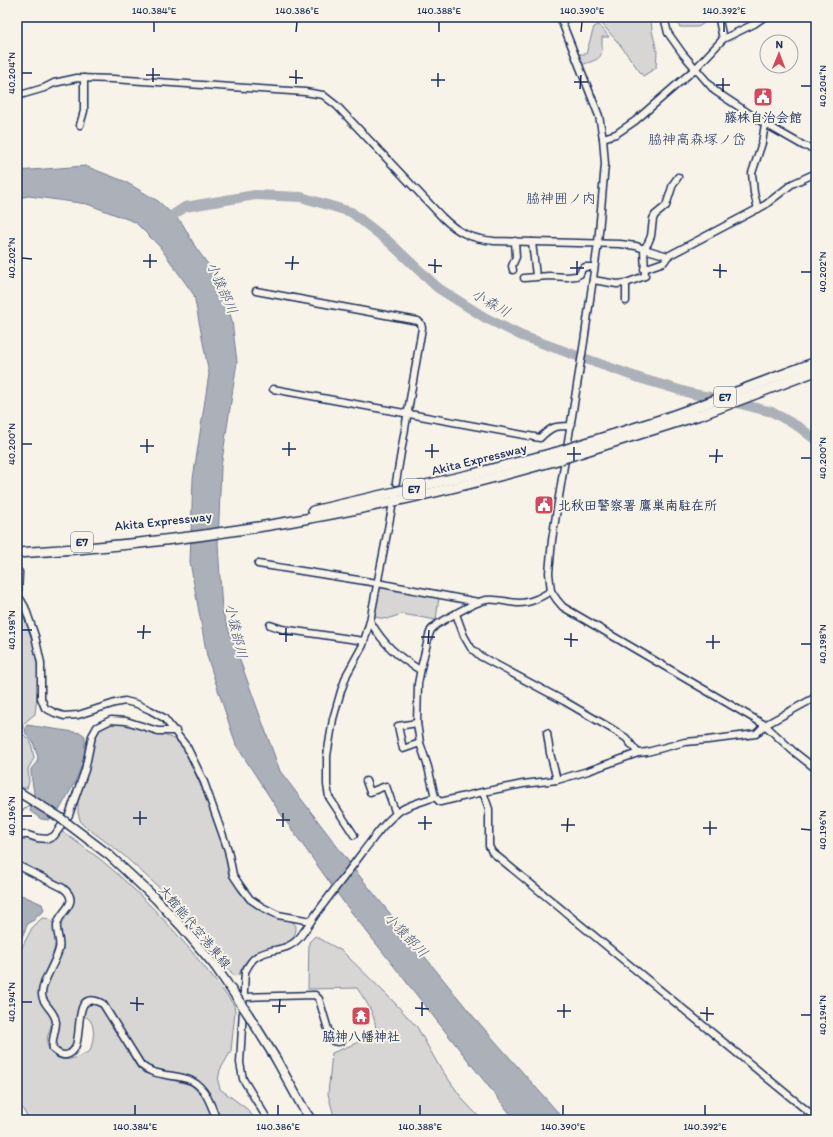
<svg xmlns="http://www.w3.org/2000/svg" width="833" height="1137" font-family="Itim,'Klee One',sans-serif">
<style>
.green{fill:#d7d6d4;stroke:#798299}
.water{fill:#acb0b9;stroke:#727c95}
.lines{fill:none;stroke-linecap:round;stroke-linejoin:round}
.stream{stroke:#727c95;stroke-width:1.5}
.river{stroke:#acb0b9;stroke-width:10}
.minor-tunnel{stroke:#cbcccc;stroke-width:6;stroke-dasharray:6 3;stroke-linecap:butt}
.minor-casing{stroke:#1b2f5e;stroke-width:9}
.major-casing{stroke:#1b2f5e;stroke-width:11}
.highway-casing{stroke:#1b2f5e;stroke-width:12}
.minor{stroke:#f7f3e8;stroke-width:6}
.major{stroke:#f7f3e8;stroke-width:8}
.highway{stroke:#f7f3e8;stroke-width:9}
.major-bridge-casing{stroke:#1b2f5e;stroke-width:11;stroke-linecap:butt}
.highway-bridge-casing{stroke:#1b2f5e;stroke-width:12;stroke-linecap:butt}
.major-bridge{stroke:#f7f3e8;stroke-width:8}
.highway-bridge{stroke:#f7f3e8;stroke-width:9}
.ticks{fill:none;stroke:#1b2f5e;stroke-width:1.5}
.labels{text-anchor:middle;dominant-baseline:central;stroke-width:4;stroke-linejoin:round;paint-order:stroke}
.shield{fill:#f7f3e8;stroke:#5d6a87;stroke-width:1}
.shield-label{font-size:12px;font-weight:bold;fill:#1b2f5e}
.poi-label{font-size:13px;font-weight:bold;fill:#1b2f5e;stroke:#f7f3e8}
.street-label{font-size:13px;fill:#1b2f5e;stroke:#f7f3e8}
.neighbourhood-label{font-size:14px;fill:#1b2f5e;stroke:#f7f3e8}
.water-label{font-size:14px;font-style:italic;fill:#465679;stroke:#f7f3e8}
.neatline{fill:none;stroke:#1b2f5e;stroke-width:1.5}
.ticks-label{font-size:10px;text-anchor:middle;fill:#1b2f5e}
</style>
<rect width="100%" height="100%" fill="#f7f3e8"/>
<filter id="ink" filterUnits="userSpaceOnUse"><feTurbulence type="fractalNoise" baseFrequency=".025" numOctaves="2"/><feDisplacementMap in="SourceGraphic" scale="8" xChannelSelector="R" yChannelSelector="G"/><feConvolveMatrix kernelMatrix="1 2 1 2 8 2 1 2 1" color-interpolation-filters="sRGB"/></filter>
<g filter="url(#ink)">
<g class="green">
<path d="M 596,17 L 651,17 L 652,31 L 657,51 L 656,68 L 643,76 L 621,46 Z"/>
<path d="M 672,17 L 712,17 L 712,18 L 698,27 L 680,27 Z"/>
<path d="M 598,25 L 602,28 L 609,37 L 602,37 C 602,59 603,58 581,65 L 578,54 L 586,54 L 594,27 Z"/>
<path d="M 379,585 L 439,597 L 436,620 L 402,614 L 387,619 L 374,617 Z"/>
<path d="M 17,603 C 23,611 25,616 28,625 C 40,656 39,682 35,714 L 23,724 L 23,734 L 31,742 L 34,758 L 28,769 L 29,782 L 27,788 L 22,788 L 17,785 Z"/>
<path d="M 111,723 L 125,723 L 151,732 L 164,735 L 176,740 L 185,751 L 207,800 L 227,856 L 231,876 L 242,894 L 256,907 L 275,917 L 293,922 L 296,926 C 297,947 273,945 259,951 C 249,956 242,965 239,975 L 234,976 L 198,929 L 164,892 L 122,854 L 81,823 L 78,813 L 78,802 L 89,768 L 94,738 L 99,729 Z"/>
<path d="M 63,832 C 75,841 88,850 100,859 C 151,901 195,953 234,1005 L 235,1012 L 231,1051 L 220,1070 L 218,1081 L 220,1089 L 247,1109 L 254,1118 L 254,1120 L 219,1120 C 214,1112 212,1097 208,1091 C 193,1070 162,1079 143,1064 L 105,1001 C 102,999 99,997 96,997 C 73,993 79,1030 75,1043 C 74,1046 71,1049 70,1051 C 62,1053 59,1052 54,1046 L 58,1023 L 55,1011 L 45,1000 L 44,994 L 46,986 L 61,948 L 59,926 L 60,921 L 72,905 L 69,890 L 17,862 L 17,839 C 31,835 51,847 60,833 Z"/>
<path d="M 42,918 C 47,918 51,919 54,925 C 61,942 49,962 43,978 C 42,981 40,985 40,989 C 38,1008 51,1008 52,1020 C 52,1028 47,1033 47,1041 C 46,1051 60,1062 70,1059 C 77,1058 84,1054 90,1051 C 93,1042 96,1028 90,1020 C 88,1018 86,1017 84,1016 L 84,1012 L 86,1005 C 93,1002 99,1006 105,1011 L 137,1067 L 144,1073 L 191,1085 L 204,1098 L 214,1120 L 29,1120 L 21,1106 L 17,1087 L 17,960 L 23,945 L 32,928 Z"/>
<path d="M 315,936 L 342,951 L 391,999 L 417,1027 L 439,1066 L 464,1101 L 482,1120 L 335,1120 L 328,1094 L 332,1053 L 376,1035 C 377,1016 367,1003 357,988 L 308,989 L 309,942 Z"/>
</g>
<g class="water">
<path d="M 85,166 L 124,181 L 158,201 L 182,223 L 196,248 L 221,282 L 232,321 L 237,362 L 221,467 L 218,544 L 222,611 L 280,771 L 358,874 L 472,1015 L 562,1117 L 566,1120 L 515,1120 L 345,904 L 280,813 L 236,745 L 207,656 L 190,562 L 193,479 L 209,374 L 194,295 L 160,247 L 135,222 L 87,204 L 29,196 L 17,198 L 17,171 Z"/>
<path d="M 27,725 L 81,733 L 85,736 L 85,758 L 75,782 L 60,809 L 49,820 L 41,819 L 30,811 L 34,793 L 31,774 L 31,769 L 37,762 L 38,757 L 33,742 L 26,734 L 25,728 Z"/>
<path d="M 17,893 L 42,904 L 44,910 L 42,913 L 37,915 L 34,920 L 28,923 L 17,949 Z"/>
</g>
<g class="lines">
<path class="stream" d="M 17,814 L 32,804"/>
<path class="river" d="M 170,217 L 185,207 L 255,195 L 301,197 L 351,212 L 388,241 L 438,288 L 484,317 L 522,336 L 639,378 L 693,394 L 726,400 L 772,412 L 799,427 L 816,440"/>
<path class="minor-tunnel" d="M 17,553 L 19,572"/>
<defs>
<g id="minor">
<path d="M 560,17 L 599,116 L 603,138 L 605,164 L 598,243 L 584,342 L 552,540 L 549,573 L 551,591 L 557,600 L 563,607 L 765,725 L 793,751 L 816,769"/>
<path d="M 664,17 L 668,33 L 683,54 L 715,91 L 762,122 L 804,146 L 816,149"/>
<path d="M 719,17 L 719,20 L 723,39"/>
<path d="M 17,96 L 44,88 L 54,83 L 77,78 L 113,79 L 305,92 L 323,95 L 337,106 L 442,217 C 458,233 472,239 494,241 L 620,244 L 636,246 L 644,249 L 645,276 L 626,283 L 626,301"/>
<path d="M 80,125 L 84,111 L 84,78"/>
<path d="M 603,138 L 616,134 L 635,121 L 696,68 L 723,39 L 754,24 L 764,17"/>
<path d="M 678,177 L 673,184 L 666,206 L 655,215 L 653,219 L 651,236 L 648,243 L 644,249 L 668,256 L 765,205 L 792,184 L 816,173"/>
<path d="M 758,209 L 754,193 L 752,173 L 762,143 L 765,124"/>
<path d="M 532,242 L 536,276"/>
<path d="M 644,269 L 664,262 L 668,256"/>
<path d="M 513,270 L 512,266 L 516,257 L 515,241"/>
<path d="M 524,278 L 549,276 L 567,277 L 576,276 L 580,274 L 582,269 L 585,267 L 594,267"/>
<path d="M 593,280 L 617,284 L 626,283"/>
<path d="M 256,291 L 418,321 L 421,324 L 422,328 L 396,482"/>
<path d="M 273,389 L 540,438 C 552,426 555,426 571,426"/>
<path d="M 258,564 L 377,583 L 478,602"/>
<path d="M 19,572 L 18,595 L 25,607 L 35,636 L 41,663 L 41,698 L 45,708 L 55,713 L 64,716 L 78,715 L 115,703 L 125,701 L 137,704 L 150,710 L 164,718 L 187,747 L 204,782 L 228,850 L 233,875 L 241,887 L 250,899 L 262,907 L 278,915 L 311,921"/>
<path d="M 551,591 C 541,597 531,603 519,603 C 508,603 497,598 486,600 C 473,602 448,618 436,625 L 431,630 L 429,635 L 421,668 L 418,684 L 417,723 L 420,743 L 428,767 L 435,797 L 440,802 L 483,792 L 523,784 L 557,780 L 588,771 L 638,753 L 647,752 L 685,742 L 708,740 L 756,734 L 765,725 L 816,697"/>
<path d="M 456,614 L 464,636 L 471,648 L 480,656 L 564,701 L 612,729 L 626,738 L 638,753"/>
<path d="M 370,621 C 384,645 397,656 420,670"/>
<path d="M 270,625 L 282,629 L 364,641"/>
<path d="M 417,723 L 398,726 L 403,749 L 420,743"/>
<path d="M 547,733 L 550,753 L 557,780"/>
<path d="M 366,781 L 370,792 L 386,786 L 396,814"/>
<path d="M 483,792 L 489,809 L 489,846 L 492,852 L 816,1118"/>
<path d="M 17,835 L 28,835 L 37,838 L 48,839 L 54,836 L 69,815 L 85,770 L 92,736 L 97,727 L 111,720 L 126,721 L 158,731 L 176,731"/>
<path d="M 354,835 L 329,797 L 327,785 L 327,756 L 333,719 L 341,691 L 347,674 L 363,645 L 370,621 L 392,508"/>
<path d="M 17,865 L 63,888 C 82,903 59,911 57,925 C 56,932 61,941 59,949 C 56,963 41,982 42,995 C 43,1006 55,1010 56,1022 C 56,1032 51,1039 53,1049 C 58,1054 63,1057 69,1054 C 88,1046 67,985 103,1004 L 141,1065 C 149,1072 156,1073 166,1075 C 173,1076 181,1077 187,1079 C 206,1085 210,1104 217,1120"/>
<path d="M 244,997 L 315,995 L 319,999 L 330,1036 L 333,1041 L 338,1042 L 342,1041"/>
<path d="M 268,1120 L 243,1079 L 240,1063 L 245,972 C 248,966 251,960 256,957 C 270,947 287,953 300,937 C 307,928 312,919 319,910 C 333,891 348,872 362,853 C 373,839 385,821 401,810 C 411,804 424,801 435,797"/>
</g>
<g id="major">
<path d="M 109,855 L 156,899 L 181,926 L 215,966"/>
<path d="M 302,1106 L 311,1120"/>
</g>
<g id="highway">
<path d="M 573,447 L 663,419 L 694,408 L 816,362"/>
<path d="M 573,455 L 703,414 L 816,371"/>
<path d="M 313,511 L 473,474 L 561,451"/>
<path d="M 17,553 C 201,543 384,510 561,459"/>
</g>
</defs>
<use href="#minor" class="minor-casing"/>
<use href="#major" class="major-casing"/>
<use href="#highway" class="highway-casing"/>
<use href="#minor" class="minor"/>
<use href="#major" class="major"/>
<use href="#highway" class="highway"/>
<defs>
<g id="major-bridge">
<path d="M 17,791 L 59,817 L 109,855"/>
<path d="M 215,966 L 248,1014 L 276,1059 L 302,1106"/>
</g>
<g id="highway-bridge">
<path d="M 561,451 L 573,447"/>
<path d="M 561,459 L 573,455"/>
</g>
</defs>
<use href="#major-bridge" class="major-bridge-casing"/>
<use href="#highway-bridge" class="highway-bridge-casing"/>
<use href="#major-bridge" class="major-bridge"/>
<use href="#highway-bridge" class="highway-bridge"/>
</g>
</g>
<path class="ticks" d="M 154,32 L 154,22M 296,32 L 297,22M 439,32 L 439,22M 581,32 L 582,22M 724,32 L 724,22M 22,73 L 32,73M 146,75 L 160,75M 289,77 L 303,78M 431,80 L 445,80M 153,82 L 153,68M 574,82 L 588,82M 296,84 L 296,70M 716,85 L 730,85M 801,86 L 811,86M 438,87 L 438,73M 580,89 L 581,75M 723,92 L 723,78M 22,258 L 32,259M 143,261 L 157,261M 285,263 L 299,263M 428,265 L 442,266M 150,268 L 150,254M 570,268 L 584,268M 292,270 L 293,256M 713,270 L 727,271M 801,272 L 811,272M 435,273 L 435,259M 577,275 L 577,261M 720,278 L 720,264M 22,444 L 32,444M 140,446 L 154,446M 282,449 L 296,449M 425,451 L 439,451M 147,453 L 147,439M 567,454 L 581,454M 289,456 L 289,442M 709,456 L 723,456M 432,458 L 432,444M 801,458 L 811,458M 574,461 L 574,447M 716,463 L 717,449M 22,630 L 32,630M 137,632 L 151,632M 279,634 L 293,635M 421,637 L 435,637M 143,639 L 144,625M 564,639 L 578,640M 286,642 L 286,628M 706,642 L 720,642M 428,644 L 429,630M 801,644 L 811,644M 571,647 L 571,633M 713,649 L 713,635M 22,816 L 32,816M 133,818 L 147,818M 276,820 L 290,820M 418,823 L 432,823M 140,825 L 140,811M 561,825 L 575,825M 283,827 L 283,813M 703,828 L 717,828M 801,829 L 811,830M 425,830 L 425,816M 567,832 L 568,818M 710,835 L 710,821M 22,1002 L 32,1002M 130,1003 L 144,1004M 272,1006 L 286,1006M 415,1008 L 429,1009M 137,1011 L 137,997M 557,1011 L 571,1011M 279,1013 L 280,999M 700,1013 L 714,1014M 801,1015 L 811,1015M 422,1016 L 422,1002M 564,1018 L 564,1004M 707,1021 L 707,1007M 135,1115 L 135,1105M 278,1115 L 278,1105M 420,1115 L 420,1105M 563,1115 L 563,1105M 705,1115 L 705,1105"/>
<defs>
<symbol id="civic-square" viewBox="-11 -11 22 22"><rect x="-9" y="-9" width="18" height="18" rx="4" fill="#d1495b" stroke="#f7f3e8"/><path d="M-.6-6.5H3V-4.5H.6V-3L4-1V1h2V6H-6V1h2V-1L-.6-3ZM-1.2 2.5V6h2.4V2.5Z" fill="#fff"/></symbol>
<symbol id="temple-square" viewBox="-11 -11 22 22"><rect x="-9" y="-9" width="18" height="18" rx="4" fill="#d1495b" stroke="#f7f3e8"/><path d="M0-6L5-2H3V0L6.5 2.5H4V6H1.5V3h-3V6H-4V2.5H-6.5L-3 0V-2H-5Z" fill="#fff"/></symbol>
</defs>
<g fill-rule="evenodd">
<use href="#civic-square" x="752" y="86" width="22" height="22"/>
<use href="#civic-square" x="533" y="494" width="22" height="22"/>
<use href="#temple-square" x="350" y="1005" width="22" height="22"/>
</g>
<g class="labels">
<g class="shield">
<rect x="714" y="387" width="22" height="20" rx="3"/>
<rect x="403" y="479" width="22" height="20" rx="3"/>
<rect x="71" y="532" width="22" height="20" rx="3"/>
</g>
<g class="shield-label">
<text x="725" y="397">E7</text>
<text x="414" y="489">E7</text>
<text x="82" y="542">E7</text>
</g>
<g class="poi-label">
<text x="763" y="117">藤株自治会館</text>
<text x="558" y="505" text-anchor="start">北秋田警察署 鷹巣南駐在所</text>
<text x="361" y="1036">脇神八幡神社</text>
</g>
<g class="street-label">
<text transform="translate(479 459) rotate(-14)">Akita Expressway</text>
<text transform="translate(163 521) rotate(-6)">Akita Expressway</text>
<text transform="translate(195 927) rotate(50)">大館能代空港東線</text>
</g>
<g class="neighbourhood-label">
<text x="697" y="139">脇神高森塚ノ岱</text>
<text x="561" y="198">脇神囲ノ内</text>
</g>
<g class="water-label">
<text transform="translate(222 288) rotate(66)">小猿部川</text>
<text transform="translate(491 303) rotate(30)">小森川</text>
<text transform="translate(236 631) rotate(77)">小猿部川</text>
<text transform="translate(406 935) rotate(46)">小猿部川</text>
</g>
</g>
<rect width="833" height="1137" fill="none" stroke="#f7f3e8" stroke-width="44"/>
<g transform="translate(779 54) rotate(1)"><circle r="19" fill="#f7f3e8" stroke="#9fa5b1"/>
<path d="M0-3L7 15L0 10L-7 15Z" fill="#d1495b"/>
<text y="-6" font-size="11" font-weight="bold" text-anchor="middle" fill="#1b2f5e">N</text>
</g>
<rect x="22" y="22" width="789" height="1093" class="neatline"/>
<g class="ticks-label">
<text x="154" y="14">140.384°E</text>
<text x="297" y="14">140.386°E</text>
<text x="439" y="14">140.388°E</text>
<text x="582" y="14">140.390°E</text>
<text x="724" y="14">140.392°E</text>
<text transform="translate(11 73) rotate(-90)" y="4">40.204°N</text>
<text transform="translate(822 86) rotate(-90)" y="4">40.204°N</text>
<text transform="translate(11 258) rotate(-90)" y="4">40.202°N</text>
<text transform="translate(822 272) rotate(-90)" y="4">40.202°N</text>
<text transform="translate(11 444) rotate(-90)" y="4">40.200°N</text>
<text transform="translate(822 458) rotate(-90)" y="4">40.200°N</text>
<text transform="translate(11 630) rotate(-90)" y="4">40.198°N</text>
<text transform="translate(822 644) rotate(-90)" y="4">40.198°N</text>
<text transform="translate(11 816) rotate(-90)" y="4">40.196°N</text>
<text transform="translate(822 830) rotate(-90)" y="4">40.196°N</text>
<text transform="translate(11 1002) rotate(-90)" y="4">40.194°N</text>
<text transform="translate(822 1015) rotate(-90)" y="4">40.194°N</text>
<text x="135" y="1130">140.384°E</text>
<text x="278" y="1130">140.386°E</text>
<text x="420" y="1130">140.388°E</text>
<text x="563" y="1130">140.390°E</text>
<text x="705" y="1130">140.392°E</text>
</g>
</svg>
